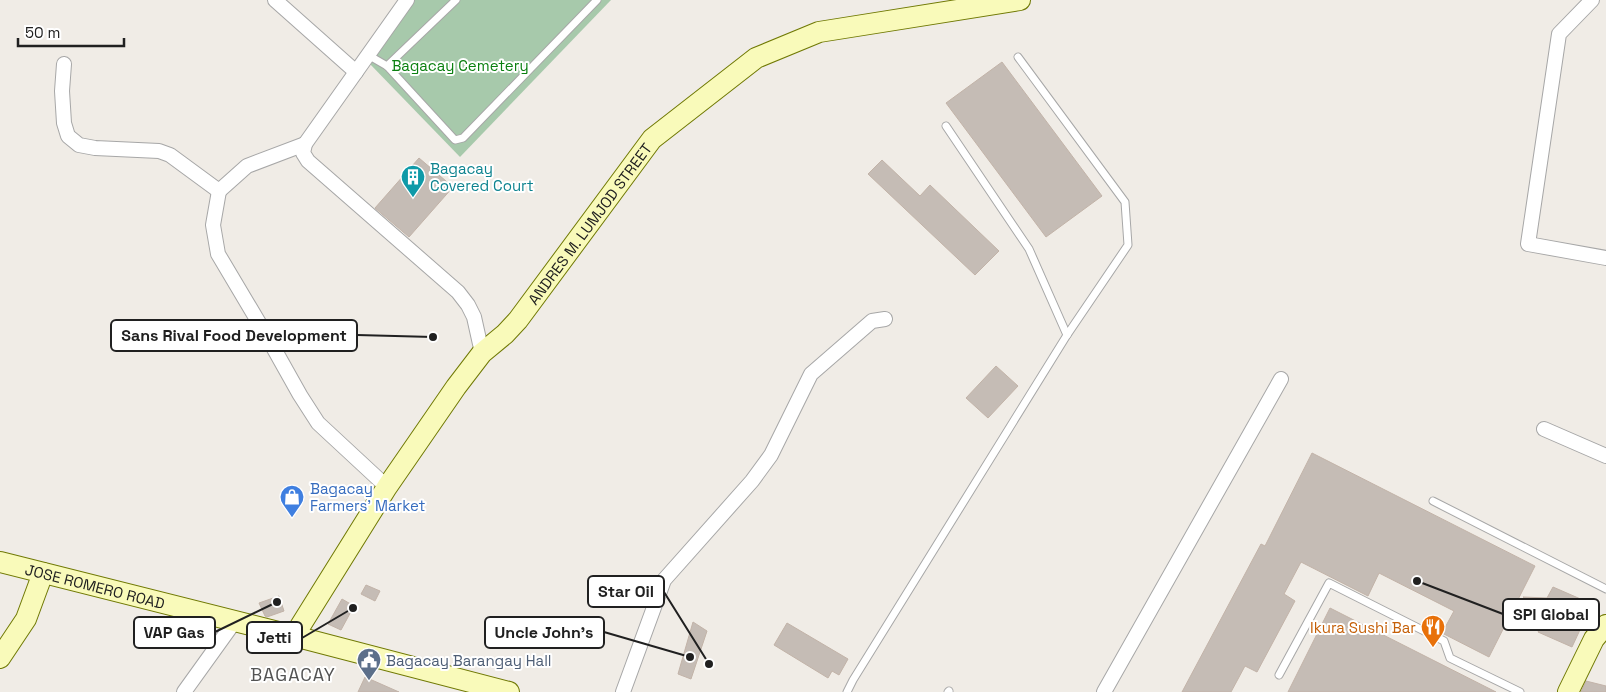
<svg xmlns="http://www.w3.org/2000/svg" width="1606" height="692" font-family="'Space Grotesk',sans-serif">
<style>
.cemetery{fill:#a7c9ab}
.building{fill:#c5bcb5;stroke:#c2b3a8}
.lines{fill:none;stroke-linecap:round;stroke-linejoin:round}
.lane-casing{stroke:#a7a7a7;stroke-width:9}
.street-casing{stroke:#a7a7a7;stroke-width:16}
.secondary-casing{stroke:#707904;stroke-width:22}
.lane{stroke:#fff;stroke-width:7}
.street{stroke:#fff;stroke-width:14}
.secondary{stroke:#f9faba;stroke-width:20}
.labels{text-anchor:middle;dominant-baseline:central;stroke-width:4;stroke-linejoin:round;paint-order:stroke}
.park-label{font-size:15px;fill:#0b8011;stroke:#fff}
.culture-label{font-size:15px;fill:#0d838f;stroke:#fff;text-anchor:start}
.street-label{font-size:15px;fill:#202020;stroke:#fff}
.shop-label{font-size:15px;fill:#366cbe;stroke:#fff;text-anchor:start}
.food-label{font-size:15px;fill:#c56008;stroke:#fff;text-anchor:end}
.service-label{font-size:15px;fill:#4e5e75;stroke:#fff;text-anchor:start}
.quarter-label{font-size:18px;letter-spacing:1px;fill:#535353;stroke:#fff}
.leader{fill:none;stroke:#202020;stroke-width:2}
.callout-dot{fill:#202020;stroke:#fff;stroke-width:2}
.callout{fill:#fff;stroke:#202020;stroke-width:2}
.callout-label{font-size:16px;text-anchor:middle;font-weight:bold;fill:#202020}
</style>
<rect width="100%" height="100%" fill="#f0ece6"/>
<path class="cemetery" d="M 413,0 L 611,0 L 460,157 L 369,63 Z"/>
<g class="building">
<path d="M 1002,62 L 1102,196 L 1046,237 L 946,103 Z"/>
<path d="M 419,158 L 453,187 L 409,237 L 375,208 Z"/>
<path d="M 882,160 L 920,196 L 930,185 L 999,251 L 975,275 L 868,174 Z"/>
<path d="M 996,366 L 1018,386 L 988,418 L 966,398 Z"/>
<path d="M 1312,453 L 1535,566 L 1489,657 L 1442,633 L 1454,611 L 1379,573 L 1368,596 L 1301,562 L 1284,594 L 1295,601 L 1257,672 L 1245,666 L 1231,692 L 1182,692 L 1261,544 L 1265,546 Z"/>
<path d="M 366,585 L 380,591 L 375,601 L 361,594 Z"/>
<path d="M 1553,587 L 1592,604 L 1572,647 L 1538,632 L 1548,614 L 1523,597 L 1547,598 Z"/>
<path d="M 279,596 L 284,611 L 267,617 L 265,616 L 259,603 Z"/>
<path d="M 342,599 L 354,606 L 341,630 L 328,624 Z"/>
<path d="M 1330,608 L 1496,692 L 1288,692 Z"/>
<path d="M 693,622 L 707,631 L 691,679 L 678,674 Z"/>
<path d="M 787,623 L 848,659 L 839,675 L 832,671 L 828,678 L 774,645 Z"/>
<path d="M 365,677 L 399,692 L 358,692 Z"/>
<path d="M 1586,681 L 1606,686 L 1606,692 L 1581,692 Z"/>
</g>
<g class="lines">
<defs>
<g id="lane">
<path d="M 368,55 L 387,66 L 455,140 L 463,138 L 597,0"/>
<path d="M 387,66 L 456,0"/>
<path d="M 946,126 L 1029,249 L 1067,335"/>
<path d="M 1433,501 L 1606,589"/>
<path d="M 1279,675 L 1329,583 L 1444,641 L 1450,658 L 1520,692"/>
<path d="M 847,692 L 853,680 L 1067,335 L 1128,245 L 1125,202 L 1018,57"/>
<path d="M 948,692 L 949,691"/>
</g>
<g id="street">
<path d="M 275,0 L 356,72"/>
<path d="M 407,0 L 305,144 L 303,153 L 308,161 L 458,292 L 468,305 L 474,317 L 482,353"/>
<path d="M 1592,0 L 1559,34 L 1528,244 L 1606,258"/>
<path d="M 64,64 L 62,91 L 64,123 L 68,136 L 79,145 L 95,148 L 159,151 L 170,155 L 219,191 L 247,166 L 305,144"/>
<path d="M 219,191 L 213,225 L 218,254 L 268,338 L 300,395 L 318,423 L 387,487"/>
<path d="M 1544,429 L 1606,456"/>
<path d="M 184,692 L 235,621"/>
<path d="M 623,692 L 664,580 L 752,481 L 771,455 L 811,374 L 872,321 L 885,319"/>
<path d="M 1104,692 L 1281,379"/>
</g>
<g id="secondary">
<path id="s1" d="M 0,562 L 294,636 L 509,692"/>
<path id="s2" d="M 294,636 L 387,487 L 456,387 L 482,353 L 505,334 L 518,320 L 652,139 L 756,58 L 819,32 L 1020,0"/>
<path d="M 0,658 L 26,619 L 43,573"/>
<path d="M 1568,692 L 1594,639 L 1606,625"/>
</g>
</defs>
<use href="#lane" class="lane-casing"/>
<use href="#street" class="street-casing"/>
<use href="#secondary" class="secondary-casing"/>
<use href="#lane" class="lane"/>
<use href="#street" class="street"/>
<use href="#secondary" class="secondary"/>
</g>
<defs>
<symbol id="building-pin" viewBox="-11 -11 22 30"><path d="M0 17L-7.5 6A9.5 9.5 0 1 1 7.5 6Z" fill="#0f9aa8" stroke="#fff"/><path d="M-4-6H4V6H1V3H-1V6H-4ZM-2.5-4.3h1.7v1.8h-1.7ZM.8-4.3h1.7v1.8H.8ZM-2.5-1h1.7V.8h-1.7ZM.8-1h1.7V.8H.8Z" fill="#fff"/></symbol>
<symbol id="shop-pin" viewBox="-11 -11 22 30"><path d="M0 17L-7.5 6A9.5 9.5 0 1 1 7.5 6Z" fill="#3f7fe0" stroke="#fff"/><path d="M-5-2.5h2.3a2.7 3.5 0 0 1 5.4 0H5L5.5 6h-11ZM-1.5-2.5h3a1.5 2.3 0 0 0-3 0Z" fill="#fff"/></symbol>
<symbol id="restaurant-pin" viewBox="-11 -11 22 30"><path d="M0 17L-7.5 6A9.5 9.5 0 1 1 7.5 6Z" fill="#e8710a" stroke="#fff"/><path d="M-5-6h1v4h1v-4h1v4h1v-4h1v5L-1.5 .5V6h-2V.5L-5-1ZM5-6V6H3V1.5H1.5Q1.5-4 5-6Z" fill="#fff"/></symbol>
<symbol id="civic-pin" viewBox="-11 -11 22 30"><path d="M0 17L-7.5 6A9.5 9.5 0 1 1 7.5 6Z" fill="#5c6f8a" stroke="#fff"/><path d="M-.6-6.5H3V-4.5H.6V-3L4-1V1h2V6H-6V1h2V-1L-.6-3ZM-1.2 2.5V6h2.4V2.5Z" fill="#fff"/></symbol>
</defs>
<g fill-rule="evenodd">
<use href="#building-pin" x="399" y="163" width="28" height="38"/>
<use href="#shop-pin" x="278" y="483" width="28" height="38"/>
<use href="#restaurant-pin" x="1419" y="613" width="28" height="38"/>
<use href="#civic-pin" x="355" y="646" width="28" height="38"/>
</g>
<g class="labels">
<g class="park-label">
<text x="460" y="65">Bagacay Cemetery</text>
</g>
<g class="culture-label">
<text x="430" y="168">Bagacay<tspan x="430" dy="17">Covered Court</tspan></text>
</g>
<g class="street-label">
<text stroke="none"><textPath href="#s2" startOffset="509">ANDRES M. LUMJOD STREET</textPath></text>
<text stroke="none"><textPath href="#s1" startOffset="98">JOSE ROMERO ROAD</textPath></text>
</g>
<g class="shop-label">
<text x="310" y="488">Bagacay<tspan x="310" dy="17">Farmers' Market</tspan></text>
</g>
<g class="food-label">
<text x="1416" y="627">Ikura Sushi Bar</text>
</g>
<g class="service-label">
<text x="386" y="660">Bagacay Barangay Hall</text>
</g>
<g class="quarter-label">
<text x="293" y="674">BAGACAY</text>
</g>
</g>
<path class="leader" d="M433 337L357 335M709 664L664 592M1417 581L1503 614M277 602L215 632M690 657L604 632M353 608L302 638"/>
<g class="callout-dot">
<circle cx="433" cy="337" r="5"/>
<circle cx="709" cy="664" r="5"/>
<circle cx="1417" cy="581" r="5"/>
<circle cx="277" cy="602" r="5"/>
<circle cx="690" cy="657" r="5"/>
<circle cx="353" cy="608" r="5"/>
</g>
<g class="callout">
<rect x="111" y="320" width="246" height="31" rx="5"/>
<rect x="588" y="576" width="76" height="31" rx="5"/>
<rect x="1503" y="599" width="96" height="31" rx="5"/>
<rect x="134" y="617" width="81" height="31" rx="5"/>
<rect x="485" y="617" width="119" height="31" rx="5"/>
<rect x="247" y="622" width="55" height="31" rx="5"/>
</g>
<g class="callout-label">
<text x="234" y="341">Sans Rival Food Development</text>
<text x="626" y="597">Star Oil</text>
<text x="1551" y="620">SPI Global</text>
<text x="174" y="638">VAP Gas</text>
<text x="544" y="638">Uncle John's</text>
<text x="274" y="643">Jetti</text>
</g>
<path d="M18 38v8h106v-8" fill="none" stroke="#202020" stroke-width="2.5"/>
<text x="25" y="38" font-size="15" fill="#202020" stroke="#ffffff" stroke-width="4" paint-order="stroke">50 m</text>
</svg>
